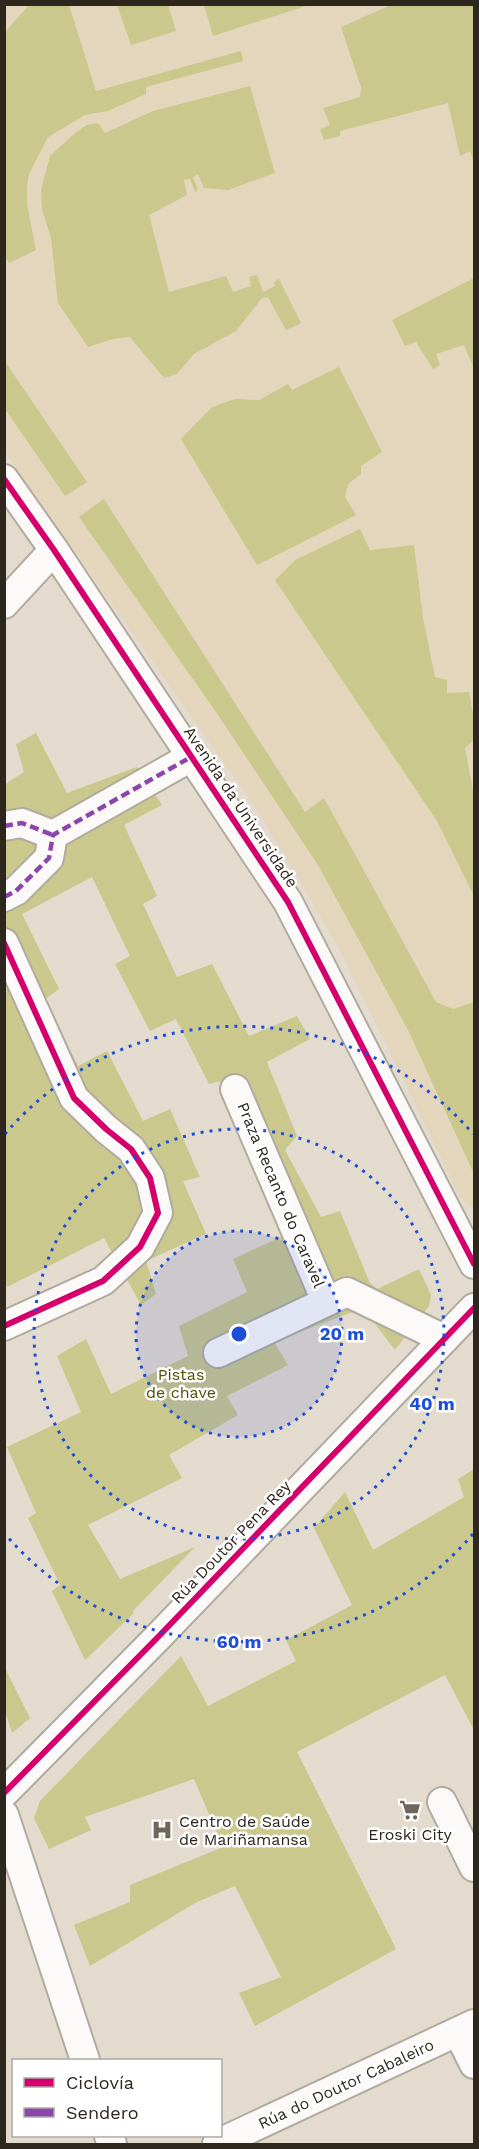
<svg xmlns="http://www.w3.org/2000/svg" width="479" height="2149" font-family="'Work Sans',sans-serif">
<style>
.built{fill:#e4d6bc}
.green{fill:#cac88c}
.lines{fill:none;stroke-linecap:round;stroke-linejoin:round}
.minor-casing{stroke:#b1ab9f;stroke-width:32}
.minor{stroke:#fbfaf8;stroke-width:28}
.quiet{stroke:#8e44ad;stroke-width:4.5;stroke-dasharray:9 4.5;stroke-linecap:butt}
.cycleway-casing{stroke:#fff;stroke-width:10}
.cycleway{stroke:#d6006c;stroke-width:6}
.ring{fill:none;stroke:#1d4ed8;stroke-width:3;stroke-dasharray:3 6}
.labels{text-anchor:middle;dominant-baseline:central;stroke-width:5;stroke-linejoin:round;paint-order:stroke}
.street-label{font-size:16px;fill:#2d271d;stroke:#fff}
.park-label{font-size:16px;fill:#4f5100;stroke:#fff}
.poi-label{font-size:16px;fill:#2d271d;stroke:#fff;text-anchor:start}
.centre{fill:#1d4ed8;stroke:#fff;stroke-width:3}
.ring-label{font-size:18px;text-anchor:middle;font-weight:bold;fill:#1d4ed8;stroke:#fff;stroke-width:5;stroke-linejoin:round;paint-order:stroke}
</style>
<rect width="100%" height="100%" fill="#e3dbcd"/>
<path class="built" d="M 4,5 L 474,5 L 474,1209 L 460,1197 L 340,950 L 259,813 L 5,452 Z"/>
<g class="green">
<path d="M 29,5 L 69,5 L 96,91 L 241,51 L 243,61 L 146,87 L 146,94 L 108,111 L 85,115 L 48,137 L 29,174 L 27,186 L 27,204 L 36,250 L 9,263 L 4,256 L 5,32 Z"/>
<path d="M 117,5 L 168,5 L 176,31 L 131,45 Z"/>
<path d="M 309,5 L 213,36 L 204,5 L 204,4 Z"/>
<path d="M 391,5 L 474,5 L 474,163 L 470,151 L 460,156 L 448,103 L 340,131 L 340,136 L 324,140 L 320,129 L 330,125 L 323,108 L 360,97 L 361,87 L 341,27 Z"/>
<path d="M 250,86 L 275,173 L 228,190 L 204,188 L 198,174 L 193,178 L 198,189 L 195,192 L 190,179 L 184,180 L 187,195 L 149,215 L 169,292 L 226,276 L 233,292 L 251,286 L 249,277 L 257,275 L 263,292 L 275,286 L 274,282 L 279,279 L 301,323 L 286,330 L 268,297 L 262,298 L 236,331 L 194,354 L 177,374 L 164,378 L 130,337 L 113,339 L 88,347 L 58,303 L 51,238 L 42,209 L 41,190 L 50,156 L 75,133 L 87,125 L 98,123 L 105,133 L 153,111 Z"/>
<path d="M 474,278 L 474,369 L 464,345 L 436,354 L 440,365 L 433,369 L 416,342 L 405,346 L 392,320 Z"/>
<path d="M 4,360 L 87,482 L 65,496 L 5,409 Z"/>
<path d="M 339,367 L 382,452 L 361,466 L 361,474 L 348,484 L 345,497 L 356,515 L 257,565 L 181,439 L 212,407 L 235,399 L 259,400 L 288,384 L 292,390 Z"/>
<path d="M 104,499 L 305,812 L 324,798 L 436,1002 L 453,1009 L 474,1002 L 474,1174 L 409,1032 L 318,865 L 216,712 L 79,517 Z"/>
<path d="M 360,529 L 370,550 L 414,545 L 423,618 L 435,677 L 447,680 L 447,693 L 469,692 L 474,719 L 474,740 L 465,748 L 473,790 L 474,790 L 474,896 L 437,821 L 275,580 L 295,560 Z"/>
<path d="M 36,733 L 67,793 L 137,767 L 162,805 L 124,825 L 157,896 L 143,904 L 177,977 L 212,964 L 249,1036 L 297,1016 L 310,1039 L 267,1062 L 297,1136 L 285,1150 L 321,1217 L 340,1211 L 370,1283 L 377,1289 L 419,1269 L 431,1295 L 429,1306 L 395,1350 L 363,1308 L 274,1342 L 288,1365 L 227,1396 L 238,1415 L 169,1455 L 182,1478 L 88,1525 L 120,1579 L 195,1547 L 133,1611 L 134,1613 L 85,1660 L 52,1591 L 60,1585 L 28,1518 L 36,1513 L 7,1447 L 81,1412 L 57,1356 L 86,1339 L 111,1394 L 188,1356 L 179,1326 L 247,1292 L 233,1259 L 285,1235 L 249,1158 L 268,1143 L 237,1077 L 209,1084 L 176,1019 L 150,1031 L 115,964 L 130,956 L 92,877 L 22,914 L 59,989 L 45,999 L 78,1066 L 107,1051 L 143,1121 L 170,1109 L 200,1177 L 183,1181 L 206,1234 L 146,1261 L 156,1294 L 141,1305 L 104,1238 L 7,1287 L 4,1282 L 4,785 L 24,772 L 16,744 Z"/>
<path d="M 474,1469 L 474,1730 L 445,1675 L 297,1752 L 396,1949 L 255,2026 L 239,1993 L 281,1977 L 235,1886 L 197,1902 L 90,1966 L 74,1925 L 130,1902 L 130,1885 L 223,1847 L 194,1779 L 85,1817 L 91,1830 L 49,1849 L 34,1818 L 40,1801 L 181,1656 L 208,1706 L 296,1661 L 286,1640 L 352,1605 L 314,1528 L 345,1492 L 373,1550 L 464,1497 L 458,1479 Z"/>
<path d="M 4,1666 L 30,1718 L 12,1733 L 5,1711 Z"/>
</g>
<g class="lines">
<defs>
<g id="minor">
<path d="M 4,479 L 54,550 L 288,902 L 474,1264"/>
<path d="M 4,604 L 54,550"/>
<path d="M 4,826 L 22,823 L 53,835"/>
<path d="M 4,897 L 16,891 L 49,858 L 53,835 L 191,757"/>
<path d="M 4,943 L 74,1098 L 106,1129 L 131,1149 L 150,1178 L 158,1213 L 140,1247 L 103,1281 L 4,1326"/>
<path d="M 235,1089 L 326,1301"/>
<path d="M 218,1353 L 347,1292 L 444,1339"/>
<path d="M 4,1793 L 160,1635 L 474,1308"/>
<path d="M 442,1802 L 474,1867"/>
<path d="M 4,1815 L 85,2060"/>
<path d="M 458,2032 L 474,2064"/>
<path d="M 109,2136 L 112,2144"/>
<path d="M 217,2144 L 474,2024"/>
</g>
</defs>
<use href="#minor" class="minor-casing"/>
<use href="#minor" class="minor"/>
<g class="quiet">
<path d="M 4,826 L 22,823 L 53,835"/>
<path d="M 4,897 L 16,891 L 49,858 L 53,835 L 191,757"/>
</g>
<defs>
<g id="cycleway">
<path d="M 4,479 L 54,550 L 288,902 L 474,1264"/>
<path d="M 4,943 L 74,1098 L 106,1129 L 131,1149 L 150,1178 L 158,1213 L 140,1247 L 103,1281 L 4,1326"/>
<path d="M 4,1793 L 160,1635 L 474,1308"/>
</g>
</defs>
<use href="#cycleway" class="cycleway-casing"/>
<use href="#cycleway" class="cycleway"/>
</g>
<circle cx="239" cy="1334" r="103" fill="#1d4ed8" fill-opacity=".12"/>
<g class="ring">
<circle cx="239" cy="1334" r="103"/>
<circle cx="239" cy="1334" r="205"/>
<path d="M473 1534A308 308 0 0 1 5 1534M5 1134A308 308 0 0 1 473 1134"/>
</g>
<defs>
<symbol id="supermarket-bare" viewBox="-9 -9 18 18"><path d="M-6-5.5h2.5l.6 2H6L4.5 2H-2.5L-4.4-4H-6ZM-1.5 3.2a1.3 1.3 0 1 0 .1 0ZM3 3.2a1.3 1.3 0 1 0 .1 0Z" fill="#6d665b" stroke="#fff" stroke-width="2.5" paint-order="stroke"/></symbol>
<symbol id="hospital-bare" viewBox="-9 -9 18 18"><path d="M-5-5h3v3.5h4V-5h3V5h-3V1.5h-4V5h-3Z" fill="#6d665b" stroke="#fff" stroke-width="2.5" paint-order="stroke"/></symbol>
</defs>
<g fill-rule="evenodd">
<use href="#supermarket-bare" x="395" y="1795" width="30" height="30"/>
<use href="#hospital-bare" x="147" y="1815" width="30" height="30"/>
</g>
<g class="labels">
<g class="street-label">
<text transform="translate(241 807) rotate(56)">Avenida da Universidade</text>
<text transform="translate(281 1195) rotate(67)">Praza Recanto do Caravel</text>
<text transform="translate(231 1542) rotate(-46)">Rúa Doutor Pena Rey</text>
<text transform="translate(346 2084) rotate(-25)">Rúa do Doutor Cabaleiro</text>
</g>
<g class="park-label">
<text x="181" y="1374">Pistas<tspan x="181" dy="18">de chave</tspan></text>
</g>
<g class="poi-label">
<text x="179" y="1821">Centro de Saúde<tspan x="179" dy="18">de Mariñamansa</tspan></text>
<text x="410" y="1834" text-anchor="middle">Eroski City</text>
</g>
</g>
<circle cx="239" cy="1334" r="9" class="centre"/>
<g class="ring-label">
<text x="342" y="1340">20 m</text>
<text x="432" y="1410">40 m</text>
<text x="239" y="1648">60 m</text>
</g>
<rect width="479" height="2149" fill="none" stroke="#2d271d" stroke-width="12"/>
<rect x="12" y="2059" width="210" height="78" fill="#ffffff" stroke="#aba9a5" stroke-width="1.5"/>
<rect x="24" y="2078" width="30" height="9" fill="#d6006c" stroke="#aba9a5" stroke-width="1.5"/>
<text x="66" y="2089" font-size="18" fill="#2d271d">Ciclovía</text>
<rect x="24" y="2108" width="30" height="9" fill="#8e44ad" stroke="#aba9a5" stroke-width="1.5"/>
<text x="66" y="2119" font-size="18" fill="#2d271d">Sendero</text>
</svg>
